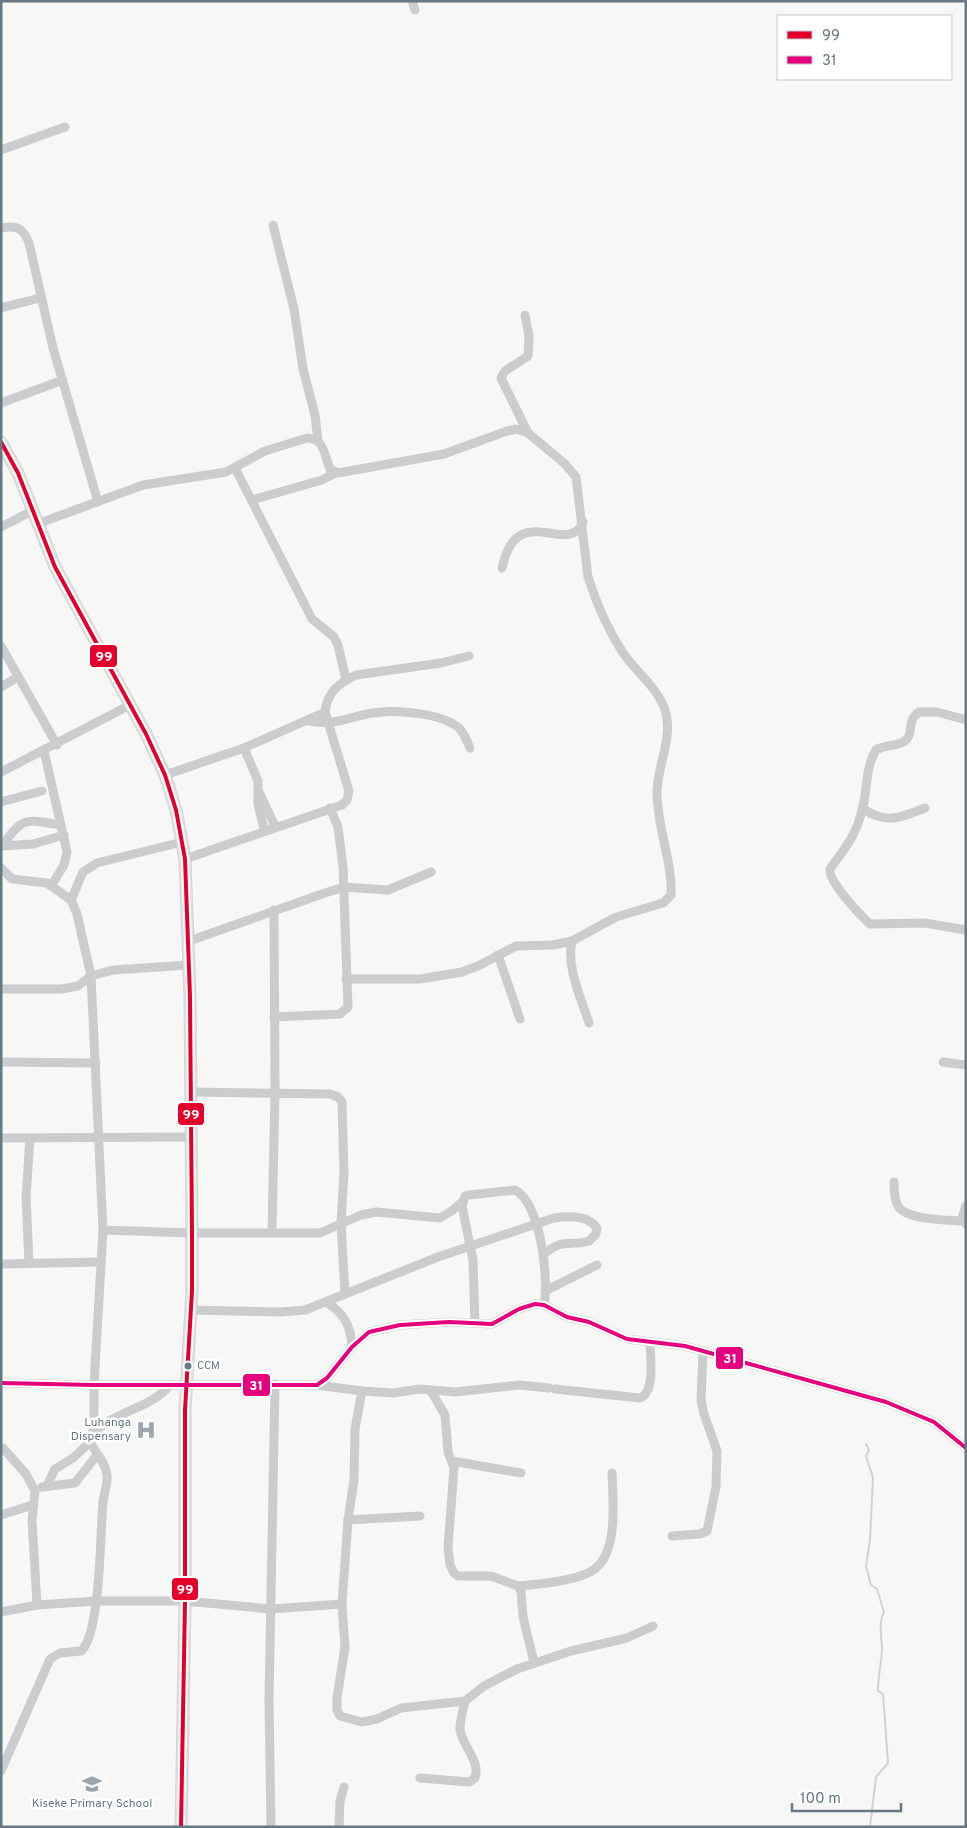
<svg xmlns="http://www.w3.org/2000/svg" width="967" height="1828" font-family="Overpass,sans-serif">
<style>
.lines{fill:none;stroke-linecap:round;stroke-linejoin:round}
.stream{stroke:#cbd4d6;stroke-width:2}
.major-casing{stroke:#d4d4d4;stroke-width:13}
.minor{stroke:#cbcccd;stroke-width:9}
.major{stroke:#dfe0e1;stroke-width:11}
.bus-1-casing{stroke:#fff;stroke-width:8}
.bus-2-casing{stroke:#fff;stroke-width:8}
.bus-1{stroke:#e4002b;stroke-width:4}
.bus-2{stroke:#e5007d;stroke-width:4}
.bus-dot{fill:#687985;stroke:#fff;stroke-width:2}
.labels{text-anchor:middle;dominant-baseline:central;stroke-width:5;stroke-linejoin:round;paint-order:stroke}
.bus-label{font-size:11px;fill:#687985;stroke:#fff;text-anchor:start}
.poi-label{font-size:12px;fill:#687985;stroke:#fff;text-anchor:end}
.line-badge{stroke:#fff;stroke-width:2}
.badge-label{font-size:14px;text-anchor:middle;font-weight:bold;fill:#fff}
</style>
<rect width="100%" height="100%" fill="#f7f7f6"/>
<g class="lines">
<path class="stream" d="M 866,1444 L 869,1450 L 866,1456 L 873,1478 L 870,1540 L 866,1566 L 871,1585 L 877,1589 L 884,1612 C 878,1623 882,1639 882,1651 C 881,1664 878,1677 878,1691 L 883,1694 L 888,1763 L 876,1777 L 870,1827"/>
<defs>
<path id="major" d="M 1,442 L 18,473 L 55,567 L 146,734 L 165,775 L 176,810 L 185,859 L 190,997 L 192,1233 L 192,1291 L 185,1410 L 185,1601 L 181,1827"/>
</defs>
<use href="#major" class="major-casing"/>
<g class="minor">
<path d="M 412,1 L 415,10"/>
<path d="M 1,150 L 65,127"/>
<path d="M 273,225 L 294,309 L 303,369 L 315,415 L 318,441"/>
<path d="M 1,228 C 17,225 23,228 29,243 L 53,348 L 98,502"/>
<path d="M 1,308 L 40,298"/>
<path d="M 525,315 L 529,336 L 528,356 L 505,371 L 501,378 L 528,433"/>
<path d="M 1,403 L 63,380"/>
<path d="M 235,468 L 312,619 L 334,637 L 338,645 L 346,680"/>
<path d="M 252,500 L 322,480 L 335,473"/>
<path d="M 37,524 L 143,485 L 226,472 L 265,451 L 307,438 C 325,439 324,455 330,469 L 338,473 L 444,454 L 507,431 L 516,429 L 528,433 L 564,463 L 576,477 L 588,577 C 596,602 608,630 623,653 C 636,672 655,685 664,707 C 675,736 657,764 657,793 C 657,827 673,864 671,895 L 663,903 L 616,917 L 572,941 L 553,945 L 516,946 L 478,966 L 462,972 L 420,979 L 346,979"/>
<path d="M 1,527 L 32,511"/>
<path d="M 502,568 C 517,498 568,558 583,522"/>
<path d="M 1,646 L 57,745"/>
<path d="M 1,687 L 18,677"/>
<path d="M 966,720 L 937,712 L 919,712 C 906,721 914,733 906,740 C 899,747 885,744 876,750 C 866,766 867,789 863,807 C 855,838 847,845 830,869 C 828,881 860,915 870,924 L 925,923 L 966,930"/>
<path d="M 309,721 C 337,726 346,717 373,713 C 394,709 442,713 459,728 C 464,733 467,741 470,748"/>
<path d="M 244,748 L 258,781 L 258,804 L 264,829"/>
<path d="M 44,751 L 67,852 L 64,865 L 51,886"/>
<path d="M 1,772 L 130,705"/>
<path d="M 165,775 L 244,748 L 325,712"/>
<path d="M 259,792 L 275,826"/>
<path d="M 1,802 L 42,791"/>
<path d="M 862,808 C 887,825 899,818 925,808"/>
<path d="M 1,846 L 33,844 L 64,835"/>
<path d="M 2,846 C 24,815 26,820 61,825"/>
<path d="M 185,859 L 342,805 L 347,800 L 349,791 L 325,712 C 327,692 339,683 356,675 L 441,663 L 469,656"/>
<path d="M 1,868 L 12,879 L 47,883 L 71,900 L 77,914 L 91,976 L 103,1230 L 94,1385 L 94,1425 L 90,1442 L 73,1458 L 55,1469 L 47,1486"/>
<path d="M 71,900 L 83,872 L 97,863 L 182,842"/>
<path d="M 189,941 L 325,893 L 344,887 L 388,890 L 431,872"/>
<path d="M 572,941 C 566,967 581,998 589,1023"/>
<path d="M 498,955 L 520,1019"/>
<path d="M 4,989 L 62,989 L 78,986 L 91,976 L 113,970 L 189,965"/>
<path d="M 274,1017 L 340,1014 L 348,1007 L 343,867 L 338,827 L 330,808"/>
<path d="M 1,1062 L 96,1063"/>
<path d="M 943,1062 L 966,1065"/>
<path d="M 191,1092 L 330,1094 L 338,1097 L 342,1102 L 344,1174 L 341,1223 L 345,1294"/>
<path d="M 1,1138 L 191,1137"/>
<path d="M 894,1182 C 894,1190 894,1199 898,1206 C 906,1220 947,1220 963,1221"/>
<path d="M 966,1206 L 962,1218 L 966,1224"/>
<path d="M 103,1230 L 192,1233 L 320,1233 L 361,1215 L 376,1212 L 440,1218 L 453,1210 L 463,1201"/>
<path d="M 272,1231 L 275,1092 L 274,910"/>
<path d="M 29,1263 L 26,1197 L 30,1138"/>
<path d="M 1,1264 L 101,1262"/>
<path d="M 547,1290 L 597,1265"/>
<path d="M 326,1302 C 344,1313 351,1326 352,1347"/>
<path d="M 190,1310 L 281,1312 L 305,1310 L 438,1257 L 554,1218 C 567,1216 588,1215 597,1228 L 596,1234 L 589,1241 C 569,1247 563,1237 543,1255"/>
<path d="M 475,1323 L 473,1260 L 462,1206 L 465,1196 L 469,1195 L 515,1190 C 541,1203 549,1279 544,1305"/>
<path d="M 1,1383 L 94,1385 L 317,1385 L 327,1378 L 352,1347 L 369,1332 L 400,1325 L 449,1322 L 492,1324 L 519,1309 L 535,1304 L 544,1305 L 567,1317 L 589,1322 L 627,1339 L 685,1346 L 886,1402 L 934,1422 L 966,1448"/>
<path d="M 317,1385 L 362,1391 L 393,1393 L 420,1389 L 455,1392 L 519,1385 L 549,1388"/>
<path d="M 555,1389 L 640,1398 C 656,1391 650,1357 650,1342"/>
<path d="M 362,1391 L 355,1429 L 354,1480 L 348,1520 L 342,1604 L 345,1647 L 337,1698 L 337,1710 L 340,1716 L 362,1722 L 377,1719 L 401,1708 L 465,1701 L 484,1686 L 517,1669 L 571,1651 L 627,1638 L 653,1626"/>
<path d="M 431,1391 L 445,1415 L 448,1452 L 454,1468 L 448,1547 L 450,1565 L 454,1573 L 458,1576 L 491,1576 L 518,1586 L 521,1591 L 523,1617 L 534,1662"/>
<path d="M 93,1434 C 115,1410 149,1410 170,1385"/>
<path d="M 3,1448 L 26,1474 L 35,1491 L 32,1520 L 37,1605"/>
<path d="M 452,1461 L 521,1473"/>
<path d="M 42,1487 L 75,1483 L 97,1455"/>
<path d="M 1,1515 L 33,1505"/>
<path d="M 348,1520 L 420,1516"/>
<path d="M 672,1536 L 700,1534 L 707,1531 L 716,1487 L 717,1451 L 704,1414 L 701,1400 L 703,1351"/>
<path d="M 518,1586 C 538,1584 583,1581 597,1567 C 618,1548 613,1499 612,1473"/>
<path d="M 1,1612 L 37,1605 L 96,1601 L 185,1601 L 271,1609 L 342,1604"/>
<path d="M 1,1771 L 50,1659 L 60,1653 L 81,1651 C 101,1634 100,1531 103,1502 C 104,1493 108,1484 107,1475 C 106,1463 95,1452 90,1442"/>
<path d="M 420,1778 L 469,1782 L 475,1778 C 481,1761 462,1746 460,1729 C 460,1720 463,1710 465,1701"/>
<path d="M 271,1827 L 269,1700 L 275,1384"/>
<path d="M 339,1827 L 340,1801 L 344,1787"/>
</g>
<use href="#major" class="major"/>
<defs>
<path id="bus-1" d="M 1,442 L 18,473 L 55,567 L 146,734 L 165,775 L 176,810 L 185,859 L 190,997 L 192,1233 L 192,1291 L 185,1410 L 185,1601 L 181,1827"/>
<path id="bus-2" d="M 1,1383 L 94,1385 L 317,1385 L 327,1378 L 352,1347 L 369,1332 L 400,1325 L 449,1322 L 492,1324 L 519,1309 L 535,1304 L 544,1305 L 567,1317 L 589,1322 L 627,1339 L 685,1346 L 886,1402 L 934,1422 L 966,1448"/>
</defs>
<use href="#bus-1" class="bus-1-casing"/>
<use href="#bus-2" class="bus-2-casing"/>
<use href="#bus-1" class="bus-1"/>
<use href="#bus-2" class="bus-2"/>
</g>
<defs>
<symbol id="hospital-bare" viewBox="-9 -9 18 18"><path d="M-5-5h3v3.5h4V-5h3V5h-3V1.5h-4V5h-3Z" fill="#9aa5ad" stroke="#fff" stroke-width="2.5" paint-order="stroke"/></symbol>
<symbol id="school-bare" viewBox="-9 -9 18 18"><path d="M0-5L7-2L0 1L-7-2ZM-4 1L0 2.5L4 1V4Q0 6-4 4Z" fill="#9aa5ad" stroke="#fff" stroke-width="2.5" paint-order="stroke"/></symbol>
</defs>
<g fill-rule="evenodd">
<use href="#hospital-bare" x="132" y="1416" width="28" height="28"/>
<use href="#school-bare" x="78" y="1770" width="28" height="28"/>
</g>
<circle class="bus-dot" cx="188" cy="1366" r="4.5"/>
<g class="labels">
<g class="bus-label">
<text x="197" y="1366">CCM</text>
</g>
<g class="poi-label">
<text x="131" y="1423">Luhanga<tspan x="131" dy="14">Dispensary</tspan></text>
<text x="92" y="1804" text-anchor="middle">Kiseke Primary School</text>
</g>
</g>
<g class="line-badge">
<rect x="89" y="644" width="29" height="24" rx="5" fill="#e4002b"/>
<rect x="177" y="1102" width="28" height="24" rx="5" fill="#e4002b"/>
<rect x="715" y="1346" width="29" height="24" rx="5" fill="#e5007d"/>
<rect x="242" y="1373" width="29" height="24" rx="5" fill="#e5007d"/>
<rect x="171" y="1577" width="28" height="24" rx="5" fill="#e4002b"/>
</g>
<g class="badge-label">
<text x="104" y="661">99</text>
<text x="191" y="1119">99</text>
<text x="730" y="1363">31</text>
<text x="256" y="1390">31</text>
<text x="185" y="1594">99</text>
</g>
<rect width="967" height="1828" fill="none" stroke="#687985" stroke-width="5"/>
<rect x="777" y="15" width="175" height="65" fill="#ffffff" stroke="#c3c9ce"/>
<rect x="787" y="31" width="25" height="8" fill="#e4002b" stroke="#c3c9ce"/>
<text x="822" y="40" font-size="15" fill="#687985">99</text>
<rect x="787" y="56" width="25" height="8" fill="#e5007d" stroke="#c3c9ce"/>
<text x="822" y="65" font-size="15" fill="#687985">31</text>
<path d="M792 1803v8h109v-8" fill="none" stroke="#687985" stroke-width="2.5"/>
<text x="800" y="1803" font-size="15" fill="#687985" stroke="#ffffff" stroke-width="4" paint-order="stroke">100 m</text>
</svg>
